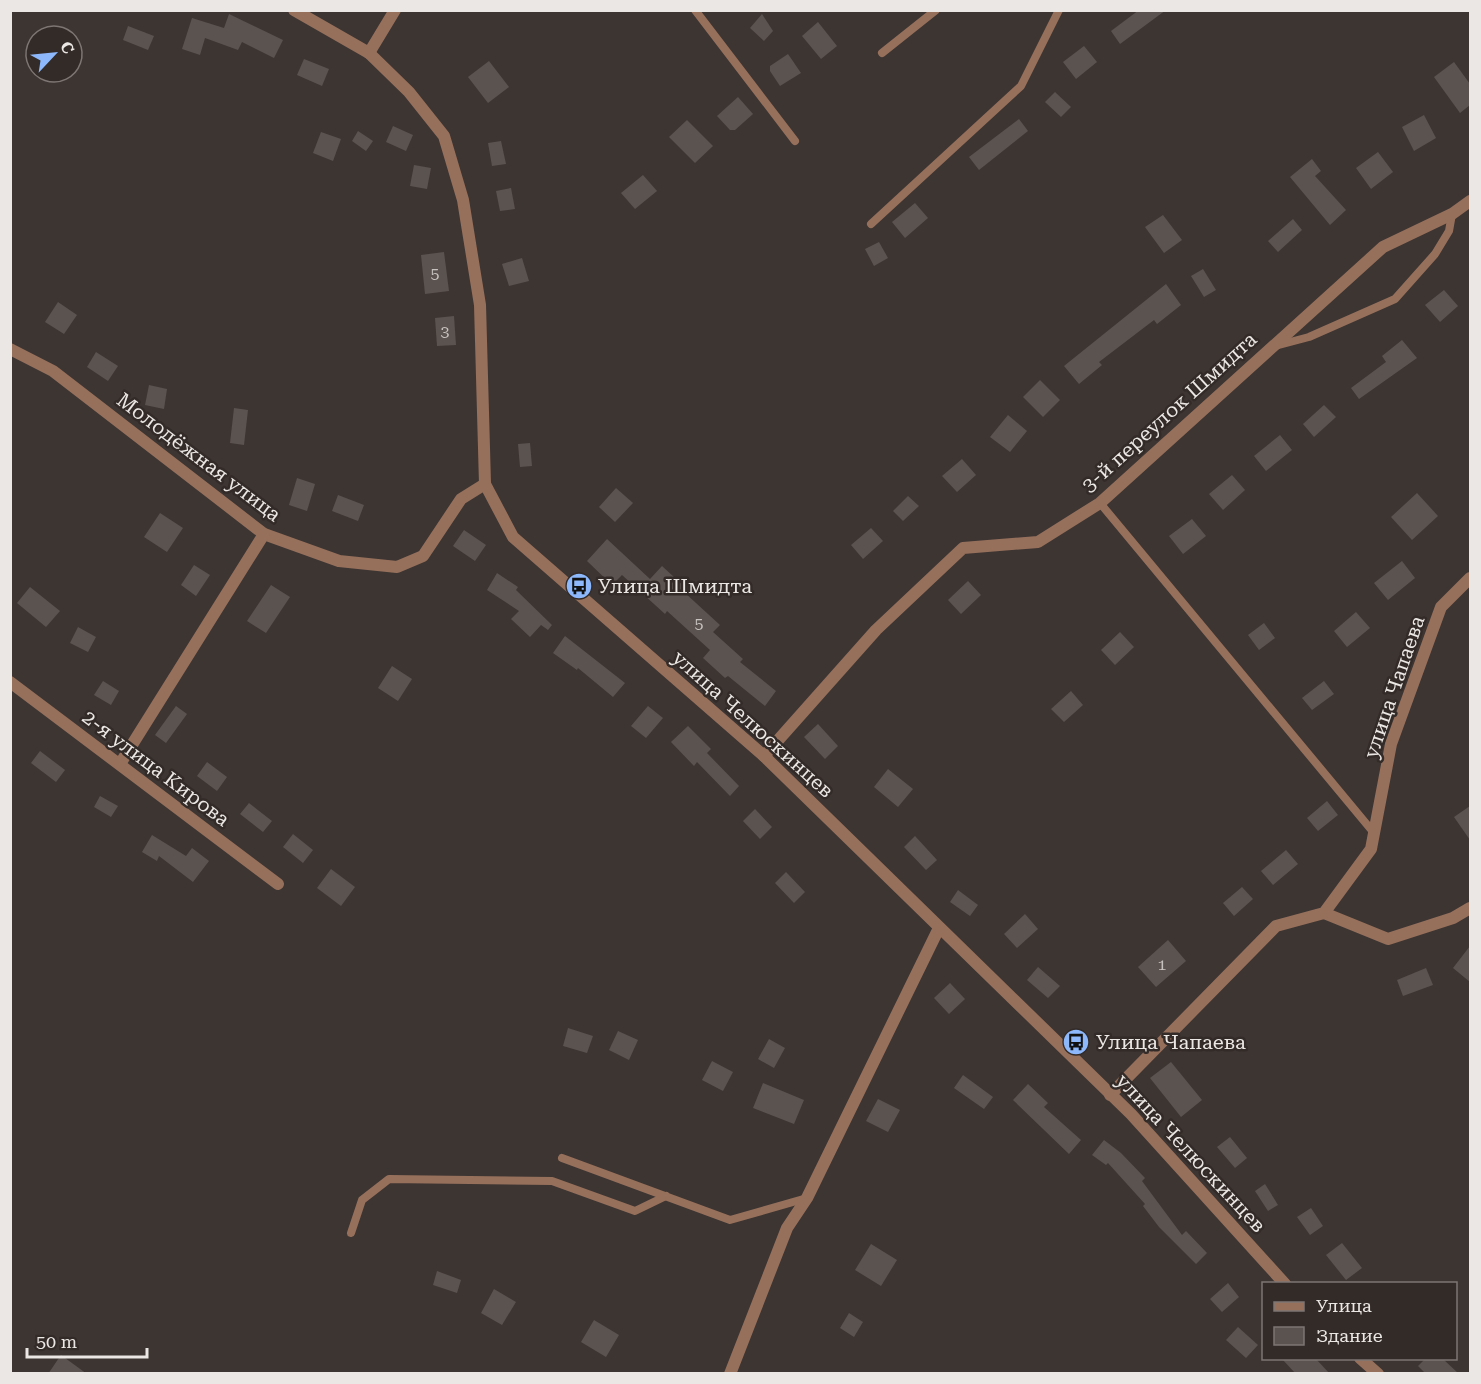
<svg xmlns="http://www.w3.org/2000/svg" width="1481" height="1384" font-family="'Roboto Serif',serif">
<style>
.building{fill:#5b534f}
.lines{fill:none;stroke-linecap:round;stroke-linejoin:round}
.service{stroke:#97705c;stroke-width:8}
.minor{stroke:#97705c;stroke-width:12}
.tertiary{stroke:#97705c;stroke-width:12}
.labels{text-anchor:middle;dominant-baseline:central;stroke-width:5;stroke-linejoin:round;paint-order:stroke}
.number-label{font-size:16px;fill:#c7c2bf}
.street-label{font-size:20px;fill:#ebe7e4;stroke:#332b28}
.poi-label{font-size:20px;fill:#ebe7e4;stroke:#332b28;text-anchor:start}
</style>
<rect width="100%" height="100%" fill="#3d3532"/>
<g class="building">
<path d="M 1139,10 L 1166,10 L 1120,44 L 1111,31 Z"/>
<path d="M 229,14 L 283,40 L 274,58 L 242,42 L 238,50 L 205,38 L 200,55 L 182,49 L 192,18 L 224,28 Z"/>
<path d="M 762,14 L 773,31 L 764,41 L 750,28 Z"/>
<path d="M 818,22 L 837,46 L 821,59 L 802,36 Z"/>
<path d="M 128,26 L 154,36 L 148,50 L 123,40 Z"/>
<path d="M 1084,46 L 1097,62 L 1076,79 L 1063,62 Z"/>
<path d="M 788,54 L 801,73 L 780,86 L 770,71 L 770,66 Z"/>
<path d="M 304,59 L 329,69 L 322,86 L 297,75 Z"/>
<path d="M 489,61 L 509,87 L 488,103 L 468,77 Z"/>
<path d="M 1454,62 L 1470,84 L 1470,105 L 1460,113 L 1434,77 Z"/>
<path d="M 1055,92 L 1071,107 L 1061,117 L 1045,102 Z"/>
<path d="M 738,97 L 753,114 L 735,130 L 730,130 L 717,116 Z"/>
<path d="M 1424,115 L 1436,138 L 1414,151 L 1402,127 Z"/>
<path d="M 1019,119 L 1028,131 L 979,170 L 969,157 Z"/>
<path d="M 687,120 L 713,146 L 695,163 L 669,137 Z"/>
<path d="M 393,126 L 413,135 L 406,151 L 386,142 Z"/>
<path d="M 358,131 L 373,141 L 366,151 L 352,141 Z"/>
<path d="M 321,132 L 341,139 L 333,161 L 313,153 Z"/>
<path d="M 501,141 L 506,164 L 492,166 L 488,143 Z"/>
<path d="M 1378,152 L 1393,172 L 1371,189 L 1356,168 Z"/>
<path d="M 1312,159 L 1321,171 L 1315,176 L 1346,210 L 1330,225 L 1290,177 Z"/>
<path d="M 414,165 L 431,168 L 427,189 L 410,186 Z"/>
<path d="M 643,175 L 657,191 L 635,209 L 621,193 Z"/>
<path d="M 511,188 L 515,209 L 500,211 L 496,191 Z"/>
<path d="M 915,203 L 928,218 L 905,238 L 892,222 Z"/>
<path d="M 1163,215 L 1182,240 L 1164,253 L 1145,227 Z"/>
<path d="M 1293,219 L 1302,230 L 1278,252 L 1268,241 Z"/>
<path d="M 879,242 L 888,258 L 874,266 L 865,249 Z"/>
<path d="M 444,252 L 449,291 L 425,294 L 421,255 Z"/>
<path d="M 522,258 L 529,281 L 509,286 L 502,264 Z"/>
<path d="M 1203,269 L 1216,290 L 1204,297 L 1191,276 Z"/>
<path d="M 1166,284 L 1181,305 L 1157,324 L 1154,320 L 1099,362 L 1102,365 L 1079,384 L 1064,366 Z"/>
<path d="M 1444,290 L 1458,306 L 1440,322 L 1425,305 Z"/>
<path d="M 58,302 L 77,315 L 64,334 L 45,322 Z"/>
<path d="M 454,316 L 456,345 L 437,346 L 435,318 Z"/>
<path d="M 1402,340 L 1417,358 L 1359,399 L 1351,388 L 1386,362 L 1382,356 Z"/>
<path d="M 96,352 L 118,366 L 108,381 L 87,367 Z"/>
<path d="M 1040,380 L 1060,400 L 1043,417 L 1023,397 Z"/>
<path d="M 149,385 L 167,389 L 164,409 L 145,405 Z"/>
<path d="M 1324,405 L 1336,417 L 1314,437 L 1303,424 Z"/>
<path d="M 234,408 L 248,410 L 244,445 L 230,443 Z"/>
<path d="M 1008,415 L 1027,431 L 1010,452 L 990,437 Z"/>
<path d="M 1280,435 L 1292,450 L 1266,471 L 1254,456 Z"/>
<path d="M 530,443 L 532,466 L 520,467 L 518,444 Z"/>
<path d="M 962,459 L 976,475 L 957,492 L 942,476 Z"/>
<path d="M 1232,475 L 1245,490 L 1223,510 L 1209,494 Z"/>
<path d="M 297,478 L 315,484 L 307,511 L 289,505 Z"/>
<path d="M 616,488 L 633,503 L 615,522 L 599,507 Z"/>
<path d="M 1417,493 L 1438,516 L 1412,540 L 1391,517 Z"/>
<path d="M 338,495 L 364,505 L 358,521 L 332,511 Z"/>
<path d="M 908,496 L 919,506 L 903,521 L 893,511 Z"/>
<path d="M 160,513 L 183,528 L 167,552 L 144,537 Z"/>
<path d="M 1192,519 L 1206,536 L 1183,554 L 1169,536 Z"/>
<path d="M 871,528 L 883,541 L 863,559 L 851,545 Z"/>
<path d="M 464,530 L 486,545 L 475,561 L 453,546 Z"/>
<path d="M 607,539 L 650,579 L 662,566 L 687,589 L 684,592 L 720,625 L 713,632 L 743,659 L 740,662 L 776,691 L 765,706 L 728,676 L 725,678 L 703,658 L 710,650 L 667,611 L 665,614 L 622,575 L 612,585 L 587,561 Z"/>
<path d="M 1402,561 L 1415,578 L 1388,600 L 1374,583 Z"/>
<path d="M 194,565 L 210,575 L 196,596 L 181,585 Z"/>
<path d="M 497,573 L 518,587 L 516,590 L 552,625 L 548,630 L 541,625 L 530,637 L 511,619 L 519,611 L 487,590 Z"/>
<path d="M 968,581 L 981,595 L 961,614 L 948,600 Z"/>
<path d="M 271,585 L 290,597 L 266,633 L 247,621 Z"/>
<path d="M 30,587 L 60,611 L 46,627 L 17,603 Z"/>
<path d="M 1356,612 L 1370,628 L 1347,647 L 1334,631 Z"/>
<path d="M 1264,623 L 1275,638 L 1259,650 L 1248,635 Z"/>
<path d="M 78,627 L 96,637 L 88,652 L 70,643 Z"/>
<path d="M 1120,632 L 1134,647 L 1115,665 L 1101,650 Z"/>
<path d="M 565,636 L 625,683 L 613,697 L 578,668 L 577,670 L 553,653 Z"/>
<path d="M 392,666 L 412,679 L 398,701 L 378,688 Z"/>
<path d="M 103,681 L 119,691 L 111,705 L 94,695 Z"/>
<path d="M 1324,681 L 1334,694 L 1312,710 L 1302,698 Z"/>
<path d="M 1071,691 L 1083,705 L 1064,722 L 1051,709 Z"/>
<path d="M 176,706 L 187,714 L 166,743 L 155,735 Z"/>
<path d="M 648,706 L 663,718 L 646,738 L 631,726 Z"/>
<path d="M 818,724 L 838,746 L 825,759 L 804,737 Z"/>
<path d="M 688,726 L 711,749 L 707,753 L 739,786 L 730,796 L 697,762 L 694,766 L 671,742 Z"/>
<path d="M 40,751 L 65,770 L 56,782 L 31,763 Z"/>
<path d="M 207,762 L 227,777 L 217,791 L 197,776 Z"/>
<path d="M 888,769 L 913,789 L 898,807 L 874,787 Z"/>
<path d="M 100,796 L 118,806 L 111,817 L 94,807 Z"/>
<path d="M 1327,801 L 1338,815 L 1318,831 L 1307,818 Z"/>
<path d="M 249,803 L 272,821 L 263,832 L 240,814 Z"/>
<path d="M 1470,806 L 1470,840 L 1454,817 Z"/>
<path d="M 755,809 L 772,827 L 760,839 L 743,821 Z"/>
<path d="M 293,834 L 313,850 L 303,863 L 283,847 Z"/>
<path d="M 152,835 L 186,856 L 192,848 L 209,861 L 193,882 L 159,856 L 157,861 L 142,852 Z"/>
<path d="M 915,836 L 937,860 L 926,870 L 904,847 Z"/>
<path d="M 1286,850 L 1298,864 L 1273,885 L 1261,871 Z"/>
<path d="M 331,869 L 355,887 L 341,906 L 317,888 Z"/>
<path d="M 786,872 L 805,892 L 794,903 L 775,883 Z"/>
<path d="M 1242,887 L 1253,899 L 1234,916 L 1223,903 Z"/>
<path d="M 958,890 L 978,905 L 970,916 L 950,902 Z"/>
<path d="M 1025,914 L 1038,929 L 1017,948 L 1004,934 Z"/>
<path d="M 1168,940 L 1186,961 L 1156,987 L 1138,967 Z"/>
<path d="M 1470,946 L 1470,982 L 1453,968 Z"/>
<path d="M 1038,967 L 1060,986 L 1048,998 L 1027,980 Z"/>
<path d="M 1426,968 L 1433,985 L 1403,996 L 1397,980 Z"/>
<path d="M 950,983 L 965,999 L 949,1014 L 934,998 Z"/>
<path d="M 568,1028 L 593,1036 L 587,1053 L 563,1046 Z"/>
<path d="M 618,1031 L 638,1040 L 629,1060 L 609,1050 Z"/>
<path d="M 769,1039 L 785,1048 L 774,1068 L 758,1059 Z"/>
<path d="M 712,1061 L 733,1072 L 723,1091 L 702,1080 Z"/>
<path d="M 1171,1062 L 1202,1100 L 1181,1117 L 1150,1078 Z"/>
<path d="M 963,1075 L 993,1097 L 984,1109 L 954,1088 Z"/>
<path d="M 763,1083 L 804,1100 L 794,1124 L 753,1108 Z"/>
<path d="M 1028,1084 L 1048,1103 L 1044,1107 L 1081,1140 L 1069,1154 L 1013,1100 Z"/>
<path d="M 878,1099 L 900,1110 L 888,1132 L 866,1121 Z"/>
<path d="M 1230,1137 L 1247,1158 L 1235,1168 L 1217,1147 Z"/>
<path d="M 1104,1140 L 1121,1153 L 1145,1178 L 1142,1181 L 1182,1235 L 1186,1231 L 1207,1253 L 1196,1264 L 1159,1227 L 1143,1206 L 1145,1204 L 1108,1163 L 1106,1165 L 1092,1155 Z"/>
<path d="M 1265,1184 L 1278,1205 L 1268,1211 L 1255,1191 Z"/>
<path d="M 1311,1208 L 1323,1226 L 1310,1235 L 1297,1217 Z"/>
<path d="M 1342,1243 L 1362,1268 L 1346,1280 L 1326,1255 Z"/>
<path d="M 871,1244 L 897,1260 L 881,1286 L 855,1270 Z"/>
<path d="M 437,1271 L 461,1280 L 457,1293 L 433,1285 Z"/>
<path d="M 1228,1283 L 1239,1297 L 1222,1312 L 1210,1299 Z"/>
<path d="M 494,1289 L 516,1302 L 502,1325 L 481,1313 Z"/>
<path d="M 849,1313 L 863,1322 L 854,1337 L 840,1328 Z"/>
<path d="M 594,1320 L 619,1335 L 606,1357 L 581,1342 Z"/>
<path d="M 1238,1327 L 1258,1345 L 1246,1358 L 1226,1340 Z"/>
<path d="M 61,1355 L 87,1374 L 48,1374 Z"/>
<path d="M 1282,1359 L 1316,1359 L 1330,1374 L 1296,1374 Z"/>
<path d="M 1425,1359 L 1443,1359 L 1459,1374 L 1426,1374 L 1418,1366 Z"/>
</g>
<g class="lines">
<g class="service">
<path d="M 695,10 L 795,141"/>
<path d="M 882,53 L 936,10"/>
<path d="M 871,224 L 1021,86 L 1059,10"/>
<path d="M 1275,346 L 1309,337 L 1395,299 L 1435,254 L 1449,231 L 1452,214"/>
<path d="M 1100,503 L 1374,833"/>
<path d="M 562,1158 L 730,1220 L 807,1198"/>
<path d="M 351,1233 L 362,1200 L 389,1179 L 552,1181 L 635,1211 L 666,1196"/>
</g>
<g class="minor">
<path d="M 369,53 L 395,10"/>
<path d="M 10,349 L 53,371 L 264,534 L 339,561 L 397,567 L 423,556 L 461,499 L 485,484"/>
<path d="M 10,682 L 278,884"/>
<path d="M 764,756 L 876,630 L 963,548 L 1038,542 L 1100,503 L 1383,247 L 1452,214 L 1470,201"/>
<path d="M 120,764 L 264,534"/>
<path d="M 1324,913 L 1388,939 L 1453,918 L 1470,908"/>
<path d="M 1110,1095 L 1276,926 L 1324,913 L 1371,849 L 1391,744 L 1441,607 L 1470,578"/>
<path d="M 730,1374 L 787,1228 L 807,1198 L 939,928"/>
</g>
<g class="tertiary">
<path d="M 294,10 L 369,53 L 409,92 L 444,136 L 463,200 L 480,305 L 485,484 L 513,537 L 764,756 L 1131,1114 L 1285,1284"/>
<path d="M 1360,1358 L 1378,1374"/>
</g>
</g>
<defs>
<symbol id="bus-disc" viewBox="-11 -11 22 22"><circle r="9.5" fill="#8db9fc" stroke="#332b28"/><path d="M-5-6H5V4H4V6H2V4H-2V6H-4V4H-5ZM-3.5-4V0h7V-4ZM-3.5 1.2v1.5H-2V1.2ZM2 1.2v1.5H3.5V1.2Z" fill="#111"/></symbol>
</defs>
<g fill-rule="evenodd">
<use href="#bus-disc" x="564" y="571" width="30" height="30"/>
<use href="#bus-disc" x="1061" y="1027" width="30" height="30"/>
</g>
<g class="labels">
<g class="number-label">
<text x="435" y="273">5</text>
<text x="445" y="331">3</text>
<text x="699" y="623">5</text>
<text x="1162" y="964">1</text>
</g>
<g class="street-label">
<text transform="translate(1169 412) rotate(-42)">3-й переулок Шмидта</text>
<text transform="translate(199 457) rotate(37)">Молодёжная улица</text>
<text transform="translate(1394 687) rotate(-71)">улица Чапаева</text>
<text transform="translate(753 724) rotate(42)">улица Челюскинцев</text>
<text transform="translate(156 768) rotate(37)">2-я улица Кирова</text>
<text transform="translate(1191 1153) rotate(47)">улица Челюскинцев</text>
</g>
<g class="poi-label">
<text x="598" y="586">Улица Шмидта</text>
<text x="1096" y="1042">Улица Чапаева</text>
</g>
</g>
<rect width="1481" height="1384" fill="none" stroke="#ebe7e4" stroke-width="24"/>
<rect x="1262" y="1282" width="195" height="78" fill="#332b28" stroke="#7d7673" stroke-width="1.5"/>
<rect x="1274" y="1302" width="30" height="9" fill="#97705c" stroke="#7d7673" stroke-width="1.5"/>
<text x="1316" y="1312" font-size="18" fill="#ebe7e4">Улица</text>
<rect x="1274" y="1327" width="30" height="18" fill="#5b534f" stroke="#7d7673" stroke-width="1.5"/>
<text x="1316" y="1342" font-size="18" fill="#ebe7e4">Здание</text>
<g transform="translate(54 54) rotate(64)"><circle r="28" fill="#332b28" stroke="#7d7673" stroke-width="1.5"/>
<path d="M0-4.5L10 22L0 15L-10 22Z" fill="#8db9fc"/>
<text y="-9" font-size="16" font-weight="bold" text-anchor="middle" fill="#ebe7e4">С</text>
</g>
<path d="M27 1348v9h120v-9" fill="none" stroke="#ebe7e4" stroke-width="3"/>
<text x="36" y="1348" font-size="18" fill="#ebe7e4" stroke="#332b28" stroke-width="4.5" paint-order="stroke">50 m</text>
</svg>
